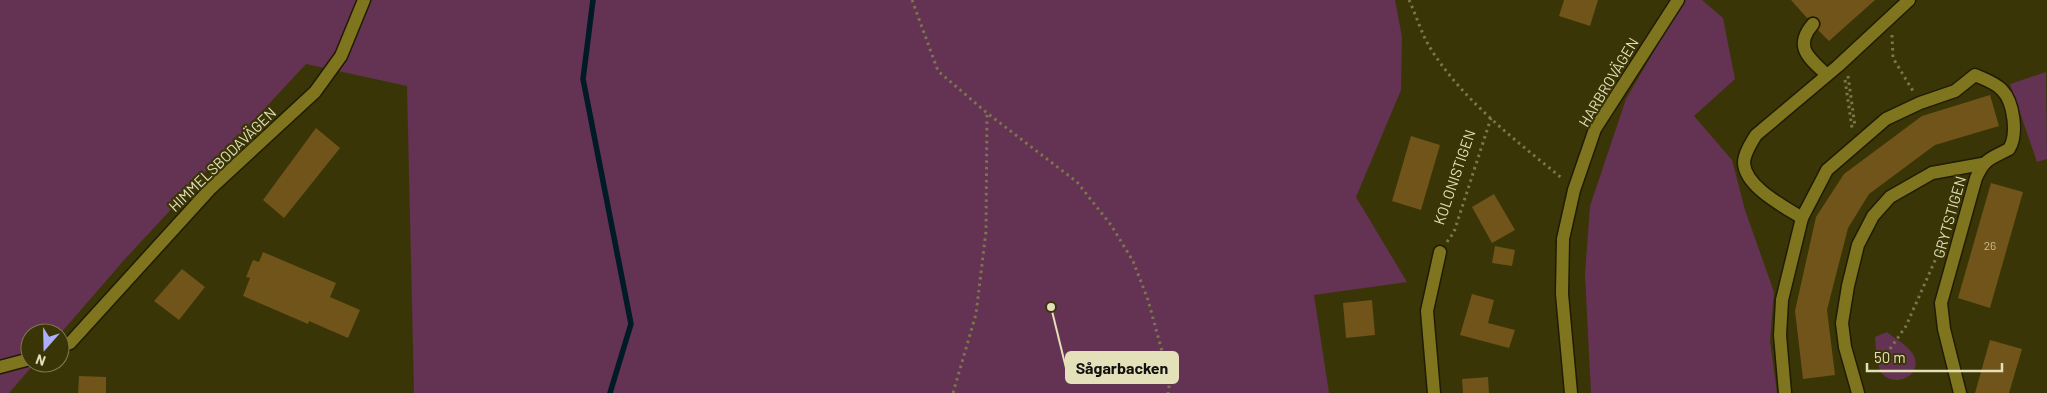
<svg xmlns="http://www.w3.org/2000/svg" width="2047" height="393" font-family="Barlow,sans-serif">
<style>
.green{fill:#643252}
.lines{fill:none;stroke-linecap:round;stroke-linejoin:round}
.stream{stroke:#001b25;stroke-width:5.5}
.building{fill:#705419}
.minor-casing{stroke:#1f1c03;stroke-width:15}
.path{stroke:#7b764b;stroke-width:3;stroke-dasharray:2.5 4;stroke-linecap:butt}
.minor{stroke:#7f751f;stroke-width:12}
.labels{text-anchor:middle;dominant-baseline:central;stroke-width:4.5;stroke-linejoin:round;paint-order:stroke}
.number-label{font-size:12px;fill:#c7bd91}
.street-label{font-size:15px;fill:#e4e0b9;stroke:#3a3507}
.leader{fill:none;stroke:#e4e0b9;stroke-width:2}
.callout-dot{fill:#e4e0b9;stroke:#3a3507;stroke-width:2}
.callout{fill:#e4e0b9;stroke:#e4e0b9;stroke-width:2}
.callout-label{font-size:16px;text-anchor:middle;font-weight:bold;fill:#111}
</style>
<rect width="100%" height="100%" fill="#3a3507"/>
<g class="green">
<path d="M 0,0 L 1395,0 L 1402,37 L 1401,90 L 1356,197 L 1407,282 L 1314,295 L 1329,393 L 414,393 L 407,86 L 306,64 L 125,259 L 60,334 L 30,333 L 30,363 L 35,363 L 9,393 L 0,393 Z"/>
<path d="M 1684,0 L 1702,0 L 1723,18 L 1735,79 L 1694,116 L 1732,160 L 1745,210 L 1774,292 L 1770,341 L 1777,393 L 1591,393 L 1585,275 L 1590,206 L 1626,99 Z"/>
<path d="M 2046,72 L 2047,159 L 2037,162 L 2010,84 Z"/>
<path d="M 1887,332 C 1895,339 1913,348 1915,359 C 1920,378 1892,388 1881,372 C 1876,363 1876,347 1875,337 Z"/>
</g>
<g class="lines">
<path class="stream" d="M 593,0 L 583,79 L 631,324 L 610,393"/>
</g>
<g class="building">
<path d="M 1564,0 L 1598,0 L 1590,26 L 1559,16 Z"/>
<path d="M 1791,0 L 1875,0 L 1829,41 L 1818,30 L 1821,24 L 1818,18 L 1813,16 L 1807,18 Z"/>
<path d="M 1990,95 L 1999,126 L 1935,145 L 1869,194 L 1848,228 L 1827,310 L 1835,375 L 1803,379 L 1795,311 L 1816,217 L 1844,174 L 1922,116 Z"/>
<path d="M 316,128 L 340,148 L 284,218 L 263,200 Z"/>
<path d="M 1411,136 L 1440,145 L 1421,210 L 1392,201 Z"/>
<path d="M 1991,183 L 2023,192 L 1990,308 L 1958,298 Z"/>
<path d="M 1494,194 L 1515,230 L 1492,243 L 1472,207 Z"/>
<path d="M 1495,246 L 1515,250 L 1512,266 L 1492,263 Z"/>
<path d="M 263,252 L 336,283 L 330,297 L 360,310 L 348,338 L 309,321 L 308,324 L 243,296 L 250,278 L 246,277 L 253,260 L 259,262 Z"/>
<path d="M 182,269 L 205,287 L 179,320 L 154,301 Z"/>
<path d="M 1472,294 L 1494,300 L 1488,323 L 1515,330 L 1509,348 L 1460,335 Z"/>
<path d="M 1372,300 L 1375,335 L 1346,338 L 1343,303 Z"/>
<path d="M 1990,340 L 2022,349 L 2009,393 L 1975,393 Z"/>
<path d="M 79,376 L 106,377 L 106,393 L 78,393 Z"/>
<path d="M 1488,377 L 1489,393 L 1463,393 L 1462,379 Z"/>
</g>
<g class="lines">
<defs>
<g id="minor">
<path d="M 1813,24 C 1793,47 1809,58 1827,75"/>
<path d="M 1802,218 C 1785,207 1745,187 1744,163 C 1744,154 1751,143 1756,135 L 1838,66 L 1909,0"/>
<path d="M 60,347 L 70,343 L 211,188 L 315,92 L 341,56 L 364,0"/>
<path d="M 0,367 L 30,359"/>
<path d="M 1434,393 L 1427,311 L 1440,252"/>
<path d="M 1571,393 L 1562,294 L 1563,239 L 1574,190 L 1595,129 L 1678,0"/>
<path d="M 1785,393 L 1780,335 L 1782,300 L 1802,218 L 1827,170 L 1886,119 L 1920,103 L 1955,91 L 1975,75 C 1984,79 1996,83 2002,90 C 2014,102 2018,135 2009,149 C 1990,159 1985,158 1976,178 L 1941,303 L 1944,329 L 1960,393"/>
<path d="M 1858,393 L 1845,347 L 1842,323 L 1848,286 L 1858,245 L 1873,216 L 1890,197 L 1932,173 L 1982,164"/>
</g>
</defs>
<use href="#minor" class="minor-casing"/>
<g class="path">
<path d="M 912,0 L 938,71 L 987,113 L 1077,182 L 1111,225 L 1133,261 L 1148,300 L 1170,380 L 1168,393"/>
<path d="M 1409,0 C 1416,15 1421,32 1429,46 C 1461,99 1515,140 1563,179"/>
<path d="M 1892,35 L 1893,58 L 1913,91"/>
<path d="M 1848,76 L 1855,126"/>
<path d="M 1845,80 L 1852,128"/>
<path d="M 1447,242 L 1454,232 L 1491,118"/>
<path d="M 1890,349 L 1906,326 L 1937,256"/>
<path d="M 953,393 L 976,314 L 986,231 L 987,113"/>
</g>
<use href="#minor" class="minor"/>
</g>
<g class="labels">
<g class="number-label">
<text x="1990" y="245">26</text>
</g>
<g class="street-label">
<text transform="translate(1608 82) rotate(-59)">HARBROVÄGEN</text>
<text transform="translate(222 159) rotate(-44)">HIMMELSBODAVÄGEN</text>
<text transform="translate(1454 177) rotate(-71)">KOLONISTIGEN</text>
<text transform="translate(1949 217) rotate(-74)">GRYTSTIGEN</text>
</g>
</g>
<path class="leader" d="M1051 307L1066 368"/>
<circle class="callout-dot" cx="1051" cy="307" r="5"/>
<rect class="callout" x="1066" y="352" width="112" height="31" rx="5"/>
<g class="callout-label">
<text x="1122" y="374">Sågarbacken</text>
</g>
<g transform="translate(45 348) rotate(200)"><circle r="24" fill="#3a3507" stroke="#7e794e"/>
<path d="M0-4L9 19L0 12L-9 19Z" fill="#adaffb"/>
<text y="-8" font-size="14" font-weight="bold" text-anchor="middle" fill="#e4e0b9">N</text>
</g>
<path d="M1867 363v8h135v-8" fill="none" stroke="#e4e0b9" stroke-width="2.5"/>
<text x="1874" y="363" font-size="15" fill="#e4e0b9" stroke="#3a3507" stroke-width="4" paint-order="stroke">50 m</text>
</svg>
